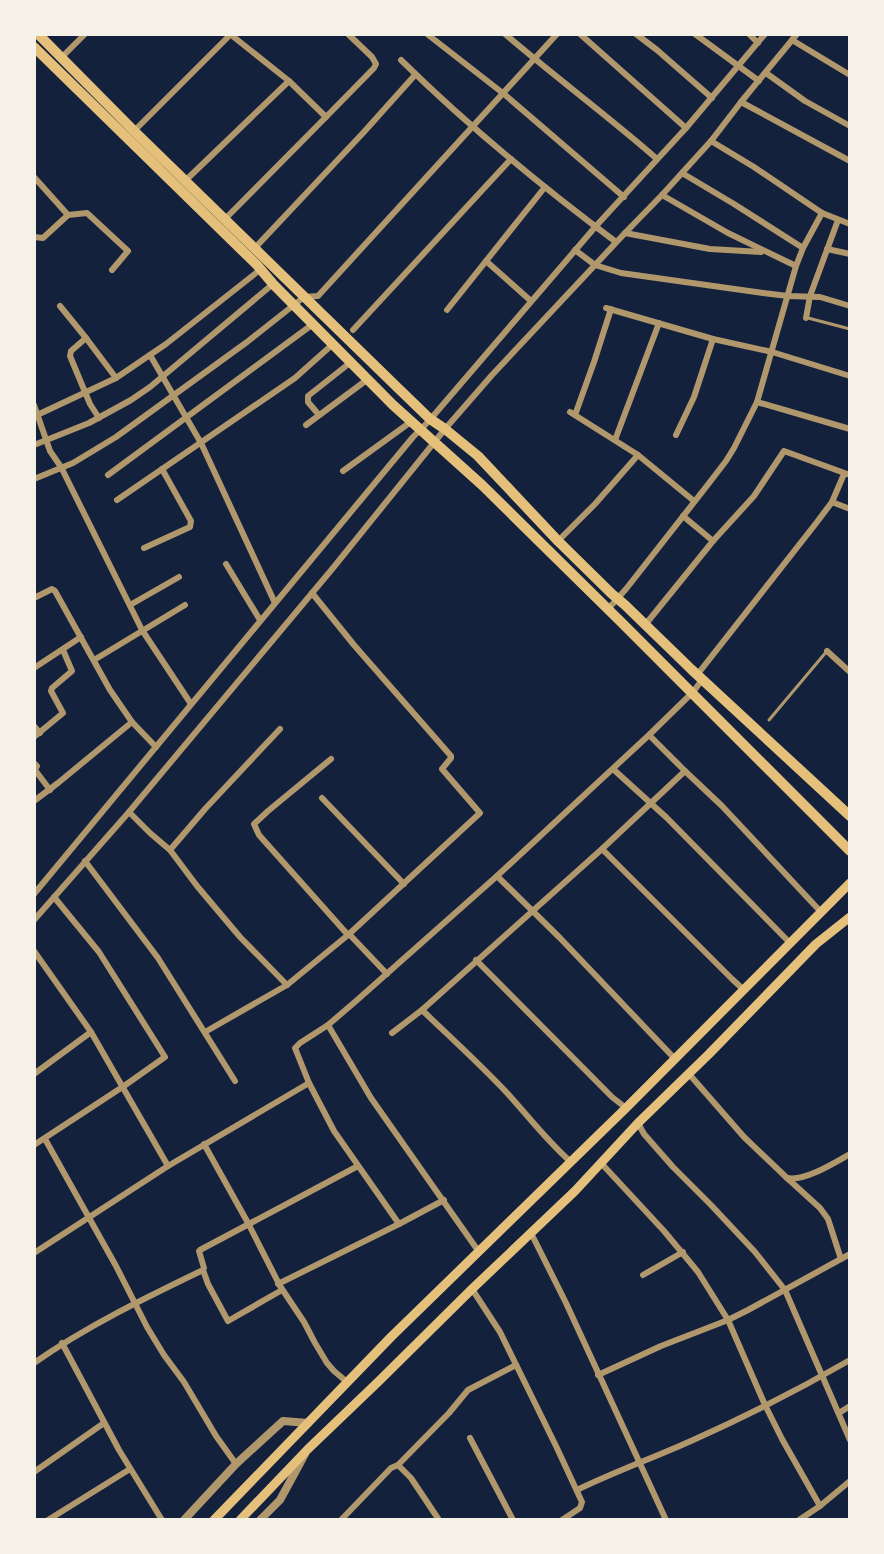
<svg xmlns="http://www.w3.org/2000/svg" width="884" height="1554" font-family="Poppins,sans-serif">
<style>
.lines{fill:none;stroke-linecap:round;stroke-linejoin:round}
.service{stroke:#b1986c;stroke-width:3}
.minor{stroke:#b1986c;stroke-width:6}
.tertiary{stroke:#b1986c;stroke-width:8}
.secondary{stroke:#e5c07b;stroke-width:9}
.trunk{stroke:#e5c07b;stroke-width:10}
</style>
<rect width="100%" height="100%" fill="#14213d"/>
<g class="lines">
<g class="service">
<path d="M 808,318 L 850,329"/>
<path d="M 769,720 L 827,651"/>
</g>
<g class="minor">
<path d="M 230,34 L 289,81 L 326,117"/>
<path d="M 427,34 L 504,94 L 624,197"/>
<path d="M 505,34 C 555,77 608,116 657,159"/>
<path d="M 580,34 L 686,128"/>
<path d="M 636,34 L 657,50 L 712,98"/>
<path d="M 695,34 L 759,81"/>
<path d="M 749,34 L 758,43"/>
<path d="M 792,40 L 850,75"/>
<path d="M 62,57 L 85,34"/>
<path d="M 401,60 C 468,126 541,186 616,242"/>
<path d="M 766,73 L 805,101 L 850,126"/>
<path d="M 741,102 L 850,161"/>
<path d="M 134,131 L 231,34"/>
<path d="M 711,141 L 754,167 L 822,213 L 850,224"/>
<path d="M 682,173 L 734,204 L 803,248"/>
<path d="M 34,177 L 68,215"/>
<path d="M 185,181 L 289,81"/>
<path d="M 662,195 L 728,233 L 796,266"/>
<path d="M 225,219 L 326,117 L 374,68 L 376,64 L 372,57 L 348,34"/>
<path d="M 625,233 L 710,249 L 761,252"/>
<path d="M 34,237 L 43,238 L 68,215 L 87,213 L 128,251 L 112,270"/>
<path d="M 254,249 L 363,133 L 415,75"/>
<path d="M 827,249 L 850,254"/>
<path d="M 575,250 L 595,265 L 621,273 L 763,293 L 788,296 L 820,297 L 850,306"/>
<path d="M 486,261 L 531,301"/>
<path d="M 60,306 L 86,338 L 71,351 L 70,356 L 90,404 L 99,418"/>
<path d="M 606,308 L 713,339 L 772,352 L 850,376"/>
<path d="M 447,310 L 545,187"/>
<path d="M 806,318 L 810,296 L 838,220"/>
<path d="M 353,330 L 511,159"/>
<path d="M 86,338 L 116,378"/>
<path d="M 150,355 L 201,443 L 275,603"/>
<path d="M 757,402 L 850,429"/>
<path d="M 34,405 L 50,451 L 61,467 L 142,630 L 191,704"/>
<path d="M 570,412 L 638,455 L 694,501"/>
<path d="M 319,415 L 308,402 L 308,396 L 351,362"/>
<path d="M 575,415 L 594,362 L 611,309"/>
<path d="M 35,416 L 116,378 L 166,344 L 261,269"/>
<path d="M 306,425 L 368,379"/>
<path d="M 676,435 L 694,397 L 713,339"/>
<path d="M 615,440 L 659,323"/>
<path d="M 34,445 L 89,423 L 131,400 L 150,387 L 273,284"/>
<path d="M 343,471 L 412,421"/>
<path d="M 108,475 L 313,324"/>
<path d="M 34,479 L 73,463 L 116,437 L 247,342 L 304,297 L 318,296 L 557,34"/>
<path d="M 117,500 L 295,378 L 333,344"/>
<path d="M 832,502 L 850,509"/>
<path d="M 683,516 L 713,541"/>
<path d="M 558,541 L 595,504 L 638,455"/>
<path d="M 144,548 L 190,527 L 191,521 L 162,469"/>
<path d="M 226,564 L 260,620"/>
<path d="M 34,598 L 52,589 L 55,591 L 110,690 L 132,722 L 156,747"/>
<path d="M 130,605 L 179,577"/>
<path d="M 608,609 L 626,589 L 706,487 L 726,461 L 734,448 L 757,402 L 796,266 L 803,248 L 822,213"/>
<path d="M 645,625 L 713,541 L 754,496 L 784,451 L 850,475"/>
<path d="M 827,651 L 850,672"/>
<path d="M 94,660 L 185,605"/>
<path d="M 34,668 L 81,637"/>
<path d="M 697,675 L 817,522 L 832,502 L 844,474"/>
<path d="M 34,726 L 40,733"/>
<path d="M 34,737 L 63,713 L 51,691 L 52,688 L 72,671 L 63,650"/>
<path d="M 331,759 L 268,811 L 254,824 L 259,835 L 348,935 L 350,935 L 387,974"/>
<path d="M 34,763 L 37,766 L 35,770 L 50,790"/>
<path d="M 613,769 L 667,818 L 790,943"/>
<path d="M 685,771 L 722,806 L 821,912"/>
<path d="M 322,798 L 404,884"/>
<path d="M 34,801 L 58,783 L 132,722"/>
<path d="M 129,812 L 150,833 L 170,850 L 197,886 L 240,937 L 287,985"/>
<path d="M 602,849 L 732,979 L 744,990"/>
<path d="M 170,850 L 205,809 L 280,729"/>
<path d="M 85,861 L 158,958 L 235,1081"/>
<path d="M 497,876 L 560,938 L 675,1059"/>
<path d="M 34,894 L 413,437 L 428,422 L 596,226 L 686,128 L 765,34"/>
<path d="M 34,920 L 129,812 L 333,568 L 445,429 L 492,375 L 625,233 L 662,195 L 711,141 L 741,102 L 797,34"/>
<path d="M 34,951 L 91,1032 L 168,1166"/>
<path d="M 476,960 L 612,1097 L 626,1108"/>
<path d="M 422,1010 C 451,1038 481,1065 508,1094 C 529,1117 548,1142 571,1162"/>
<path d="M 328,1025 L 371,1098 L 479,1252"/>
<path d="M 205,1032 L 287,985 L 348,935 L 480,813 L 442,769 L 451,758 L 451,756 L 354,645 L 312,593"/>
<path d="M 392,1033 L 422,1010 L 602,849 L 685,771 L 649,735"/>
<path d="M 34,1074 L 91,1032"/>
<path d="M 689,1074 L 744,1137 L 787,1178 C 804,1182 834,1163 850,1154"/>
<path d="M 638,1123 L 644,1134 L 673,1167 L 711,1205 L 755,1252 L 785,1290 L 850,1440"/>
<path d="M 45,1139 L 116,1266 L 147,1327 L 164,1355 L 184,1382 L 216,1436 L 236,1464"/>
<path d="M 204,1144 L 248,1223 L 280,1286 L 304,1322 L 315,1343 L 327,1363 L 334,1371 L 347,1382"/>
<path d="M 34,1145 L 124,1086 L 165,1057 L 99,952 L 54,897"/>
<path d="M 601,1163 L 664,1231 L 698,1272 L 728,1320 L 765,1405 L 782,1439 L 820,1506"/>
<path d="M 787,1178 L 820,1208 L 828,1219 L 841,1259"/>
<path d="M 399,1224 L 334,1131 L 309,1083 L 295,1048 L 300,1043 L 328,1025 L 356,1001 L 497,876 L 649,735 L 693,692 L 702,680"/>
<path d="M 531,1233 L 566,1303 L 666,1520"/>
<path d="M 34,1253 L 168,1166 L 309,1083"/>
<path d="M 203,1270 L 208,1284 L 228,1321 L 282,1290"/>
<path d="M 643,1275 L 683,1252"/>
<path d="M 278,1284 L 399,1224 L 444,1200"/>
<path d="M 472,1289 L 500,1332 L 556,1446 L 582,1502 L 580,1508 L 562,1520"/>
<path d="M 62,1343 L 119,1450 L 162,1520"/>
<path d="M 34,1363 C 87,1326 145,1298 203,1270 L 204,1268 L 199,1251 L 200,1250 L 358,1166"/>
<path d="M 598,1375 L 661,1346 L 728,1320 L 748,1310 L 850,1254"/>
<path d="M 839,1413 L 850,1406"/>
<path d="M 470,1438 L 513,1520"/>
<path d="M 398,1465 L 449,1413 L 468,1390 L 516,1365"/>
<path d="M 34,1472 L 104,1423"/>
<path d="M 577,1490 C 614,1472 653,1458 691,1441 C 745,1417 798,1390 850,1360"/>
<path d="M 48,1520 L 130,1469"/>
<path d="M 341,1520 L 391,1468 L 398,1465 L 411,1478 L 439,1520"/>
<path d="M 799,1520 L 820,1506 L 850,1481"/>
</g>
<g class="tertiary">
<path d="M 184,1520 L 236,1464 L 283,1421 L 308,1423"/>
<path d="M 260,1520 L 280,1500 L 305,1454"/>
</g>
<g class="secondary">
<path d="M 214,1520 L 391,1337 L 626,1108 L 850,883"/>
<path d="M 240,1520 L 308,1449 L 379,1381 L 472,1289 L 575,1191 L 638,1123 L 709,1054 L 816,944 L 850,917"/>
</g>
<g class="trunk">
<path d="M 38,34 L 134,131 L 400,390 L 430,419 L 445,429 L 478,456 L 558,541 L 612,594 L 625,605 L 692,670 L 850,816"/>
<path d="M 34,47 L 257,265 L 273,284 L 393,405 L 482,485 L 618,619 L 850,851"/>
</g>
</g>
<rect width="884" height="1554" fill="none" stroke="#f6f1e7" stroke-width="72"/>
</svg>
